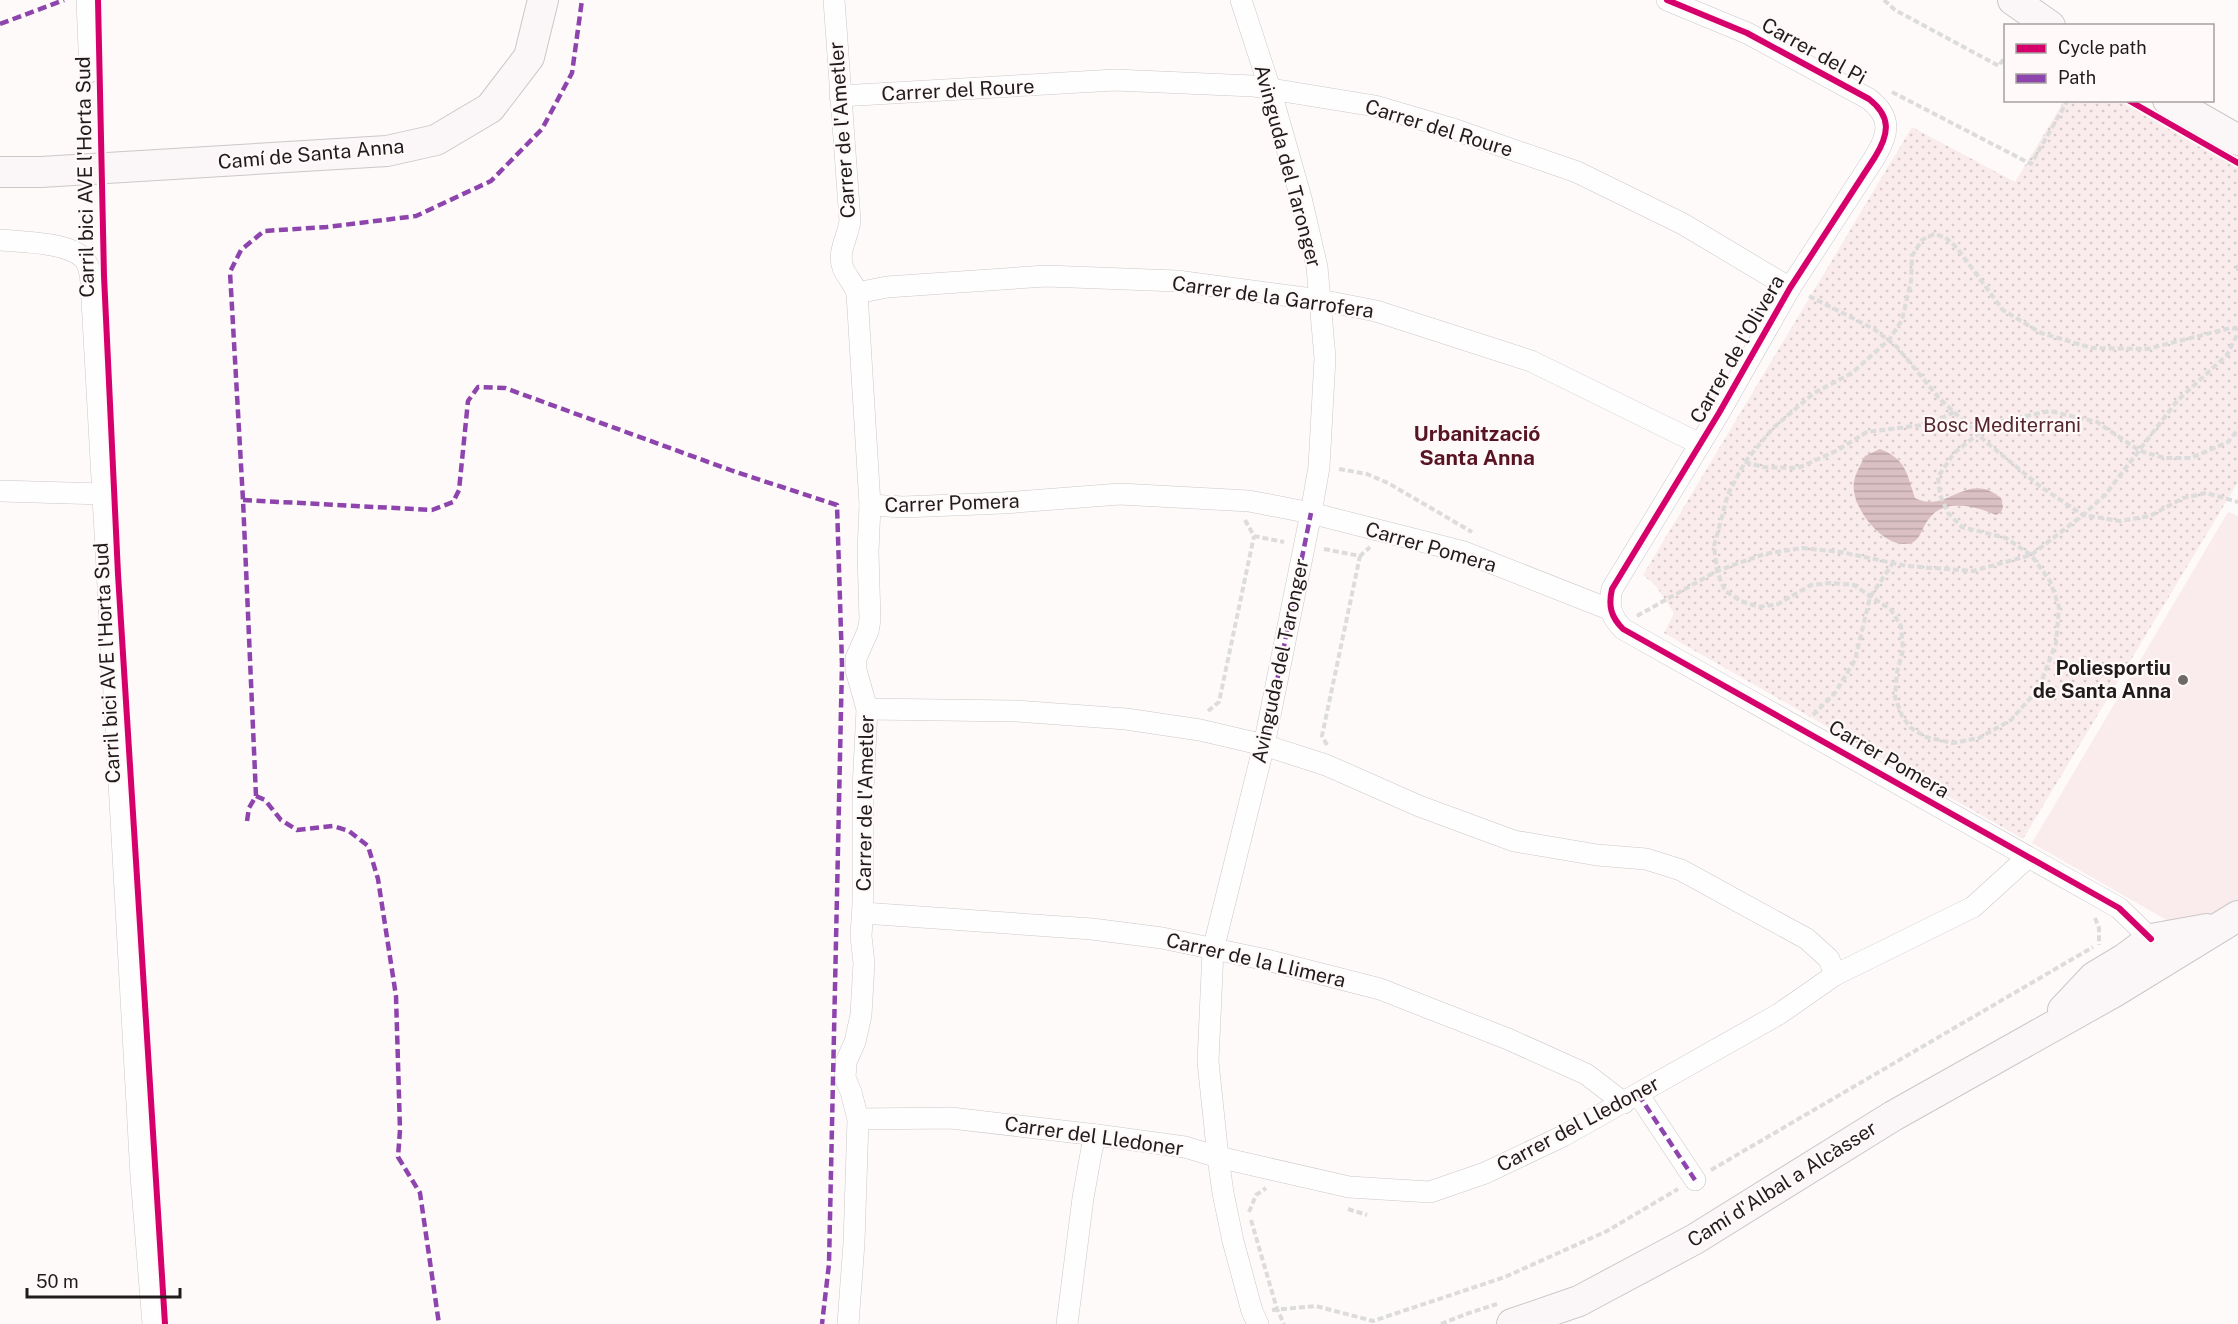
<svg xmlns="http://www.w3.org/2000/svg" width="2238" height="1324" font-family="'Public Sans',sans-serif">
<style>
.grass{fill:#faebec}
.park{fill:url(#park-dots)}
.water{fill:url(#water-rules)}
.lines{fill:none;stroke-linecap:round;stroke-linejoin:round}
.street-casing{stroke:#ccc7c8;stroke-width:22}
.secondary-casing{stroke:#ccc7c8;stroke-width:32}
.path{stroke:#dddcdc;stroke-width:4;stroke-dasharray:6 3;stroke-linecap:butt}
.street{stroke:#fffefe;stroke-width:21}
.secondary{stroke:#fbf6f7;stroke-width:30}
.quiet{stroke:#8e44ad;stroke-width:4.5;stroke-dasharray:9 4.5;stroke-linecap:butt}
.cycleway-casing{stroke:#fff9f9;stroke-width:10}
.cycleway{stroke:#d6006c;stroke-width:6}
.poi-dot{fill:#6e6a6a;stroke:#fff9f9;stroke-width:2}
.labels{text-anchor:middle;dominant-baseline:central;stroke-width:4.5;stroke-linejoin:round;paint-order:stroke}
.street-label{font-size:20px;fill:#211c1c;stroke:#fff9f9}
.park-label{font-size:20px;fill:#54252c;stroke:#fff9f9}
.poi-label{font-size:20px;font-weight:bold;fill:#211c1c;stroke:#fff9f9;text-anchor:end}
.neighbourhood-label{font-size:21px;font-weight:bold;fill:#591423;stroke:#fff9f9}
</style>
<defs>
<pattern id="park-dots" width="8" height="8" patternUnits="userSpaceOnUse" patternTransform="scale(1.5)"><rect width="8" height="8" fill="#faebec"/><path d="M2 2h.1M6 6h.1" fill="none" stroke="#d6c9ca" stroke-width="1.8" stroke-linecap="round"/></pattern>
<pattern id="water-rules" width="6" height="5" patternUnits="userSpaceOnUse" patternTransform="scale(1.5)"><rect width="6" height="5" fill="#dac0c2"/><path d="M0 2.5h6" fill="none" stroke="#bba4a6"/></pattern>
</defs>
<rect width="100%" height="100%" fill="#fefafa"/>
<path class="grass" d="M 2228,512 L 2238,516 L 2238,903 L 2210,918 L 2172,923 L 2032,843 Z"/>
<path class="park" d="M 2064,101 L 2130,101 L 2238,159 L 2238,482 L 2023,839 L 1664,633 L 1674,613 L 1656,586 L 1643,575 L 1912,127 L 2015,182 Z"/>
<path class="water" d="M 1880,449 C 1906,459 1907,474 1915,498 C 1942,512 1960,483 1984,489 C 1990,490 1997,495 2001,498 L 2003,507 L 2001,512 L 1996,515 C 1975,506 1944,497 1928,520 C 1920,530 1921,544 1904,544 C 1880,544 1850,505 1854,482 C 1855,474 1861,464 1865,456 Z"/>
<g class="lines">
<defs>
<g id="street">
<path d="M 87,0 L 90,72"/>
<path d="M 834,0 L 850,221 C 848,237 837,252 843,268 C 847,278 854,283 857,293 L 870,505 L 868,552 L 870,620 L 868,631 L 856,658 L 856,670 L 867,709 L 863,790 L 863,904 L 861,936 L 864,963 L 861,1015 L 855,1042 L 846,1062 L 845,1078 L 851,1092 L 858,1119 L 854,1243 L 848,1324"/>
<path d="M 1241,0 L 1270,89 L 1301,198 L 1317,267 L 1325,358 L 1319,467 L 1311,513 L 1264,745 L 1213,950 L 1208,1062 L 1218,1157 L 1223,1193 L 1233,1241 L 1252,1311 L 1258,1324"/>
<path d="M 1667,0 L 1747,33 L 1869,99 C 1892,117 1889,134 1875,157 L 1790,288 L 1719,413 L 1612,589 C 1608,606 1611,617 1623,629 L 2119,908 L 2151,939 L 2147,952"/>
<path d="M 840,96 L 1115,80 L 1253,86 L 1375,106 L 1450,128 L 1577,172 L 1683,224 L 1790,288"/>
<path d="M 0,240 C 22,242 69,242 84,259 C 90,266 90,274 91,282 L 141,1176 L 153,1324"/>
<path d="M 857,293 L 887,287 L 1046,276 L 1177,281 L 1320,300 L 1376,311 L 1531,361 L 1700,444"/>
<path d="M 0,491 L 103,494"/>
<path d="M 870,505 L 903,507 L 1003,503 L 1120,494 L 1249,501 L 1311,513 L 1464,552 L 1611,610"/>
<path d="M 867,709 L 1015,711 L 1126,719 L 1200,730 L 1264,745 L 1326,765 L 1419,806 L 1514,841 L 1597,855 L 1646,859 L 1681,870 L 1807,939 L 1829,959 L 1835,975"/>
<path d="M 863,913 L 1092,929 L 1162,938 L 1267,960 L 1380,989 L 1508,1039 L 1586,1074 L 1624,1103"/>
<path d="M 1638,1094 L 1695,1180"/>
<path d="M 858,1119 L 951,1118 L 1097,1135 L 1185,1147 L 1218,1157 L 1349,1187 L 1430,1192 L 1485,1173 L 1563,1136 L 1779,1014 L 1835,975 L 1973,907 L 2028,857"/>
<path d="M 1067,1324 L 1083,1198 L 1092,1148 L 1097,1135"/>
</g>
<g id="secondary">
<path d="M 2013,0 L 2050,26"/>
<path d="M 2168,100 L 2238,140"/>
<path d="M 0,172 L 41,172 L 387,151 L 436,140 L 490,108 L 529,57 L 543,0"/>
<path d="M 2063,1010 L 2094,977 L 2124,959 L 2151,939 L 2207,929"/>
<path d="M 1512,1324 L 1579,1301 L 1695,1239 L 1893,1116 L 2114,992 L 2238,916"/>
</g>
</defs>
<use href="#street" class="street-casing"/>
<use href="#secondary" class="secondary-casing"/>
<g class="path">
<path d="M 1884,0 L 1895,10 L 1999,66 L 2006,55"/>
<path d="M 1892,92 L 2031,164 L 2068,100"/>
<path d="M 2238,265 L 2238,272"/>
<path d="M 1809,296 L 1874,329 L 1897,347 L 1939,398 L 1985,441 L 2041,487 L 2083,515 L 2120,521 L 2150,516 L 2183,498 L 2206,493 L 2238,502"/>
<path d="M 2238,329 L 2230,328 L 2147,349 L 2092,348 L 2041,333 L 2003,310 L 1957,248 L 1945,237 L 1934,234 L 1922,240 L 1912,256 L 1911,281 L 1902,320 L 1889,340 L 1852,373 L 1814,393 L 1773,428 L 1745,462 L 1728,494 L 1714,546 L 1717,571 L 1725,591 L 1741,601 L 1759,607 L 1778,604 L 1811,585 L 1831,583 L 1854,585 L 1891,610 L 1901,626 L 1903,650 L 1897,672 L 1895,697 L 1902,716 L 1911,728 L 1926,737 L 1953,743 L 1979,738 L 2011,720 L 2039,688 L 2056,643 L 2059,607 L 2050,581 L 2031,555 L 2006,538 L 1962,527 L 1948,513 L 1940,495 L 1938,477 L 1954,453 L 1978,434 L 2002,421 L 2050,411 L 2097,422 L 2140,451 L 2165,458 L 2191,458 L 2228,442 L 2238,429"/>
<path d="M 1745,462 L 1763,467 L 1798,468 L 1836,451 L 1867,432 L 1930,424 L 1954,412"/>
<path d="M 1339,469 L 1367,474 L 1388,483 L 1472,532"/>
<path d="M 1245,520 L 1254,536 L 1284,542"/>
<path d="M 1324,549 L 1360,556 L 1370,547"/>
<path d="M 1637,616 L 1717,571 L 1764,554 L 1802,548 L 1841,552 L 1907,566 L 1973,571 L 2031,555 L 2083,515 L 2105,495 L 2177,401 L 2227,355 L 2238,333"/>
<path d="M 1208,711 L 1219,702 L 1254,536"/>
<path d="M 1813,715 L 1835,693 L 1855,660 L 1870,597 L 1893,563"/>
<path d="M 1327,745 L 1322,736 L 1360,556"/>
<path d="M 2095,918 L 2099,928 L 2099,945"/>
<path d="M 1711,1170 L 2093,947"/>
<path d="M 1348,1209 L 1367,1215"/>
<path d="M 1249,1212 L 1256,1195 L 1266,1188"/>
<path d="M 1251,1220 L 1277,1309 L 1284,1324"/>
<path d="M 1272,1310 L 1316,1306 L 1373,1321 L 1505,1277 L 1607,1231 L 1678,1189"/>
<path d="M 1441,1324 L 1466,1314 L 1497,1304"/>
</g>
<use href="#street" class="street"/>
<use href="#secondary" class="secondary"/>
<g class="quiet">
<path d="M 0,24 L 64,0"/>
<path d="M 243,500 L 432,510 L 453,502 L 459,490 L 468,401 L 478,387 L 505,388 L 733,471 L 837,505 L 842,664 L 829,1264 L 822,1324"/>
<path d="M 1264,745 L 1311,513"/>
<path d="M 256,796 L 243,500 L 230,272 L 241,250 L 264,231 L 327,227 L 416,216 L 491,181 L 542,129 L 572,73 L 582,0"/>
<path d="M 247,821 L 249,808 L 256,796 L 265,800 L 281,820 L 297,830 L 333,826 L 349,831 L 368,846 L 378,879 L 396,996 L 400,1130 L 398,1157 L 420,1193 L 439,1324"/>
<path d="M 1638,1094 L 1695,1180"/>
</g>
<defs>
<g id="cycleway">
<path d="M 98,0 L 104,276 L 118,574 L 165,1324"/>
<path d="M 1667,0 L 1747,33 L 1869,99 C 1892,117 1889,134 1875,157 L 1790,288 L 1719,413 L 1612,589 C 1608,606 1611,617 1623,629 L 2119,908 L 2151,939"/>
<path d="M 2128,100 L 2238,163"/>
</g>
</defs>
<use href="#cycleway" class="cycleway-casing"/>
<use href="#cycleway" class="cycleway"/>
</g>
<circle class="poi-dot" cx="2183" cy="680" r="6"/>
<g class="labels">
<g class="street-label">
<text transform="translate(1814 51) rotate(29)">Carrer del Pi</text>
<text transform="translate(958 90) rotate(-3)">Carrer del Roure</text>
<text transform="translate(1439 128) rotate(17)">Carrer del Roure</text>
<text transform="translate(842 130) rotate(-94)">Carrer de l'Ametler</text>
<text transform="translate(311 154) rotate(-5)">Camí de Santa Anna</text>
<text transform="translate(1288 166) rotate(75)">Avinguda del Taronger</text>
<text transform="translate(85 177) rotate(-91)">Carril bici AVE l'Horta Sud</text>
<text transform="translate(1273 297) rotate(8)">Carrer de la Garrofera</text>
<text transform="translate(1737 349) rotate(-60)">Carrer de l'Olivera</text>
<text transform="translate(952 503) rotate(-2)">Carrer Pomera</text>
<text transform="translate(1431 547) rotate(16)">Carrer Pomera</text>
<text transform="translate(1280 661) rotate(-78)">Avinguda del Taronger</text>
<text transform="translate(107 663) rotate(-93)">Carril bici AVE l'Horta Sud</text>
<text transform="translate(1889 759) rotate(30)">Carrer Pomera</text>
<text transform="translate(865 803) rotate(-89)">Carrer de l'Ametler</text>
<text transform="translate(1256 960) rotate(13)">Carrer de la Llimera</text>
<text transform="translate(1578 1124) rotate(-28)">Carrer del Lledoner</text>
<text transform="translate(1094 1136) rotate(8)">Carrer del Lledoner</text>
<text transform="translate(1782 1184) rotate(-32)">Camí d'Albal a Alcàsser</text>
</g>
<g class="park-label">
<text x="2002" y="425">Bosc Mediterrani</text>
</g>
<g class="poi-label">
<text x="2171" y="668">Poliesportiu<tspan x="2171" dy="23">de Santa Anna</tspan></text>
</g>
<g class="neighbourhood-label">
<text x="1477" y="433">Urbanització<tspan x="1477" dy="24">Santa Anna</tspan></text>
</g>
</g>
<rect x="2004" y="24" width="210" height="78" fill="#fff9f9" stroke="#a6a1a1" stroke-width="1.5"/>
<rect x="2016" y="44" width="30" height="9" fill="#d6006c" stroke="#a6a1a1" stroke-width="1.5"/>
<text x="2058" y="54" font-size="18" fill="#211c1c">Cycle path</text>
<rect x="2016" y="74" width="30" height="9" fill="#8e44ad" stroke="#a6a1a1" stroke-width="1.5"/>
<text x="2058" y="84" font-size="18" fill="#211c1c">Path</text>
<path d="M27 1288v9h153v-9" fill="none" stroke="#211c1c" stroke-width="3"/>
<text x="36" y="1288" font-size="18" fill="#211c1c" stroke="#fff9f9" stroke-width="4.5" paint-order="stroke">50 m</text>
</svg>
